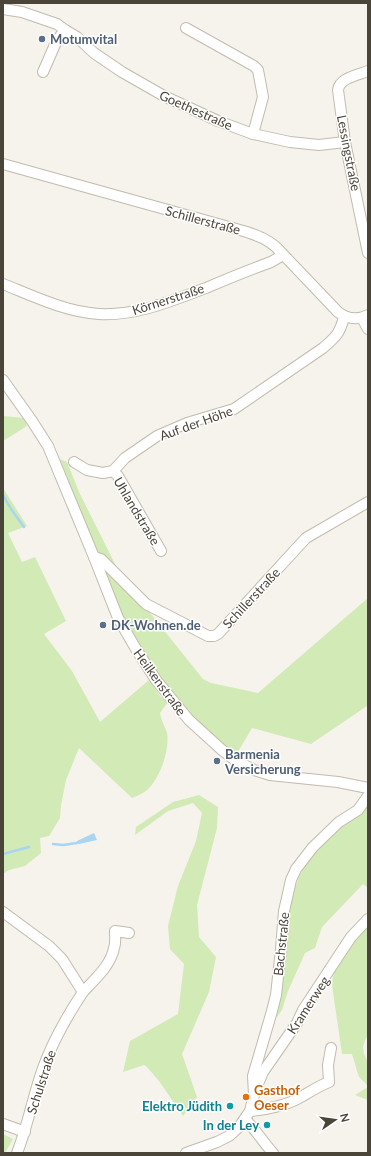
<svg xmlns="http://www.w3.org/2000/svg" width="371" height="1156" font-family="Lato,sans-serif">
<style>
.green{fill:#d2eab5}
.water{fill:#a9d4f2}
.lines{fill:none;stroke-linecap:round;stroke-linejoin:round}
.stream{stroke:#a9d4f2;stroke-width:2.5}
.minor-casing{stroke:#c2bbae;stroke-width:12}
.minor{stroke:#fff;stroke-width:10}
.service-dot{fill:#5c6f8a;stroke:#fff;stroke-width:1.5}
.food-dot{fill:#e8710a;stroke:#fff;stroke-width:1.5}
.culture-dot{fill:#0f9aa8;stroke:#fff;stroke-width:1.5}
.labels{text-anchor:middle;dominant-baseline:central;stroke-width:3;stroke-linejoin:round;paint-order:stroke}
.service-label{font-size:13px;font-weight:bold;fill:#4e5e75;stroke:#fff;text-anchor:start}
.street-label{font-size:13px;fill:#4b4439;stroke:#fff}
.food-label{font-size:13px;font-weight:bold;fill:#c56008;stroke:#fff;text-anchor:start}
.culture-label{font-size:13px;font-weight:bold;fill:#0d838f;stroke:#fff;text-anchor:end}
</style>
<rect width="100%" height="100%" fill="#f6f3ec"/>
<g class="green">
<path d="M 3,416 L 24,418 L 27,426 L 3,441 Z"/>
<path d="M 60,459 L 67,462 L 79,492 L 122,578 L 203,679 L 211,683 L 258,693 L 368,598 L 368,708 L 367,706 L 311,744 L 252,728 L 239,750 L 238,756 L 193,719 L 158,675 L 123,619 Z"/>
<path d="M 3,488 L 27,526 L 8,533 L 22,562 L 35,557 L 66,621 L 44,634 L 72,671 L 100,722 L 149,680 L 161,697 L 168,702 L 160,713 C 161,720 165,726 167,733 C 170,750 160,779 146,791 C 142,794 136,796 132,798 L 79,748 L 66,780 L 61,805 L 60,818 L 49,836 L 40,838 L 41,853 L 25,866 L 9,870 L 3,874 Z"/>
<path d="M 199,795 L 218,807 L 217,828 L 197,905 L 199,937 L 216,957 L 209,992 L 182,1054 L 197,1097 L 183,1116 L 159,1081 L 147,1067 L 144,1065 L 123,1072 L 130,1041 L 178,1014 L 184,964 L 170,949 L 168,926 L 178,886 L 196,841 L 202,813 L 193,803 L 168,811 L 135,835 L 136,827 L 173,802 Z"/>
<path d="M 368,805 L 368,888 L 363,884 L 322,927 L 315,948 L 305,953 L 288,991 L 282,1010 L 277,1017 L 276,1017 C 279,1003 283,989 284,975 C 289,935 285,892 310,858 C 318,846 331,834 342,826 C 351,819 361,815 368,805 Z"/>
<path d="M 368,924 L 368,1035 L 365,1040 L 363,1047 L 364,1054 L 368,1062 L 368,1086 L 359,1077 L 352,1054 L 342,1054 L 332,985 C 333,961 352,941 368,924 Z"/>
<path d="M 368,1087 L 368,1100 L 355,1095 Z"/>
<path d="M 3,1134 L 13,1139 L 5,1153 L 3,1153 Z"/>
</g>
<path class="water" d="M 94,833 L 97,840 L 79,844 L 77,843 L 77,841 Z"/>
<g class="lines">
<g class="stream">
<path d="M 3,495 L 11,509 L 24,527"/>
<path d="M 53,844 L 63,845 L 77,843"/>
<path d="M 3,854 L 29,847"/>
</g>
<defs>
<g id="minor">
<path d="M 3,9 L 22,12 L 57,24 L 65,30 L 77,37 L 94,53 L 122,72 L 164,96 L 218,121 L 253,134 L 290,142 L 319,145 L 345,142"/>
<path d="M 186,28 L 254,66 L 258,70 L 263,97 L 253,134"/>
<path d="M 368,71 C 358,75 339,78 338,90 L 345,142 L 368,253"/>
<path d="M 43,72 L 57,40 L 65,30"/>
<path d="M 3,164 L 247,232 C 258,236 267,239 276,247 L 338,312 C 347,319 358,320 368,315"/>
<path d="M 3,284 C 33,296 66,312 99,314 C 137,316 171,301 206,288 C 227,279 249,270 271,262 L 283,255"/>
<path d="M 362,318 L 368,329"/>
<path d="M 3,380 L 32,421 L 48,446 L 94,557 L 118,618 L 136,649 L 156,680 L 189,720 L 222,750 L 235,760 L 254,770 L 270,775 L 338,782 L 368,788"/>
<path d="M 74,462 L 87,470 L 103,473 L 113,471 L 125,458 L 157,436 L 187,423 L 234,409 L 323,348 C 336,337 340,333 344,317"/>
<path d="M 113,471 L 118,476 L 161,551"/>
<path d="M 94,557 L 101,559 L 146,604 L 208,636 L 214,636 L 218,634 L 306,538 L 368,502"/>
<path d="M 3,912 L 49,946 L 62,959 L 83,992 C 67,1016 53,1041 43,1068 C 33,1096 28,1125 17,1153"/>
<path d="M 83,992 C 95,979 111,965 114,948 C 116,943 115,937 115,931 L 129,933"/>
<path d="M 255,1091 L 263,1072 L 297,1023 L 303,1010 L 351,937 L 368,919"/>
<path d="M 250,1111 C 265,1110 288,1105 301,1097 C 311,1091 319,1086 329,1082 L 328,1065 L 331,1048"/>
<path d="M 245,1119 C 256,1130 263,1142 273,1153"/>
<path d="M 3,1124 L 25,1132"/>
<path d="M 186,1153 L 217,1142 L 229,1136 L 239,1127 L 250,1111 L 254,1095 L 253,1076 L 272,1011 L 276,995 L 281,949 L 284,911 L 291,880 L 296,869 L 313,847 L 339,822 L 358,810 L 368,796"/>
</g>
</defs>
<use href="#minor" class="minor-casing"/>
<use href="#minor" class="minor"/>
</g>
<g class="service-dot">
<circle cx="42" cy="39" r="4"/>
<circle cx="103" cy="625" r="4"/>
<circle cx="217" cy="761" r="4"/>
</g>
<circle class="food-dot" cx="246" cy="1097" r="4"/>
<g class="culture-dot">
<circle cx="230" cy="1106" r="4"/>
<circle cx="267" cy="1125" r="4"/>
</g>
<g class="labels">
<g class="service-label">
<text x="50" y="39">Motumvital</text>
<text x="111" y="625">DK-Wohnen.de</text>
<text x="225" y="754">Barmenia<tspan x="225" dy="15">Versicherung</tspan></text>
</g>
<g class="street-label">
<text transform="translate(196 110) rotate(24)">Goethestraße</text>
<text transform="translate(349 153) rotate(79)">Lessingstraße</text>
<text transform="translate(203 220) rotate(15)">Schillerstraße</text>
<text transform="translate(168 299) rotate(-18)">Körnerstraße</text>
<text transform="translate(196 423) rotate(-20)">Auf der Höhe</text>
<text transform="translate(137 511) rotate(59)">Uhlandstraße</text>
<text transform="translate(251 598) rotate(-47)">Schillerstraße</text>
<text transform="translate(160 682) rotate(54)">Heilkenstraße</text>
<text transform="translate(281 944) rotate(-84)">Bachstraße</text>
<text transform="translate(308 1005) rotate(-57)">Kramerweg</text>
<text transform="translate(41 1082) rotate(-72)">Schulstraße</text>
</g>
<g class="food-label">
<text x="254" y="1090">Gasthof<tspan x="254" dy="15">Oeser</tspan></text>
</g>
<g class="culture-label">
<text x="222" y="1106">Elektro Jüdith</text>
<text x="259" y="1125">In der Ley</text>
</g>
</g>
<rect width="371" height="1156" fill="none" stroke="#4b4439" stroke-width="8"/>
<g transform="translate(335 1120) rotate(77)" stroke="#ffffff" stroke-width="3" paint-order="stroke">
<path d="M0-3L7 15L0 10L-7 15Z" fill="#4b4439"/>
<text y="-6" font-size="11" font-weight="bold" text-anchor="middle" fill="#4b4439">N</text>
</g>
</svg>
